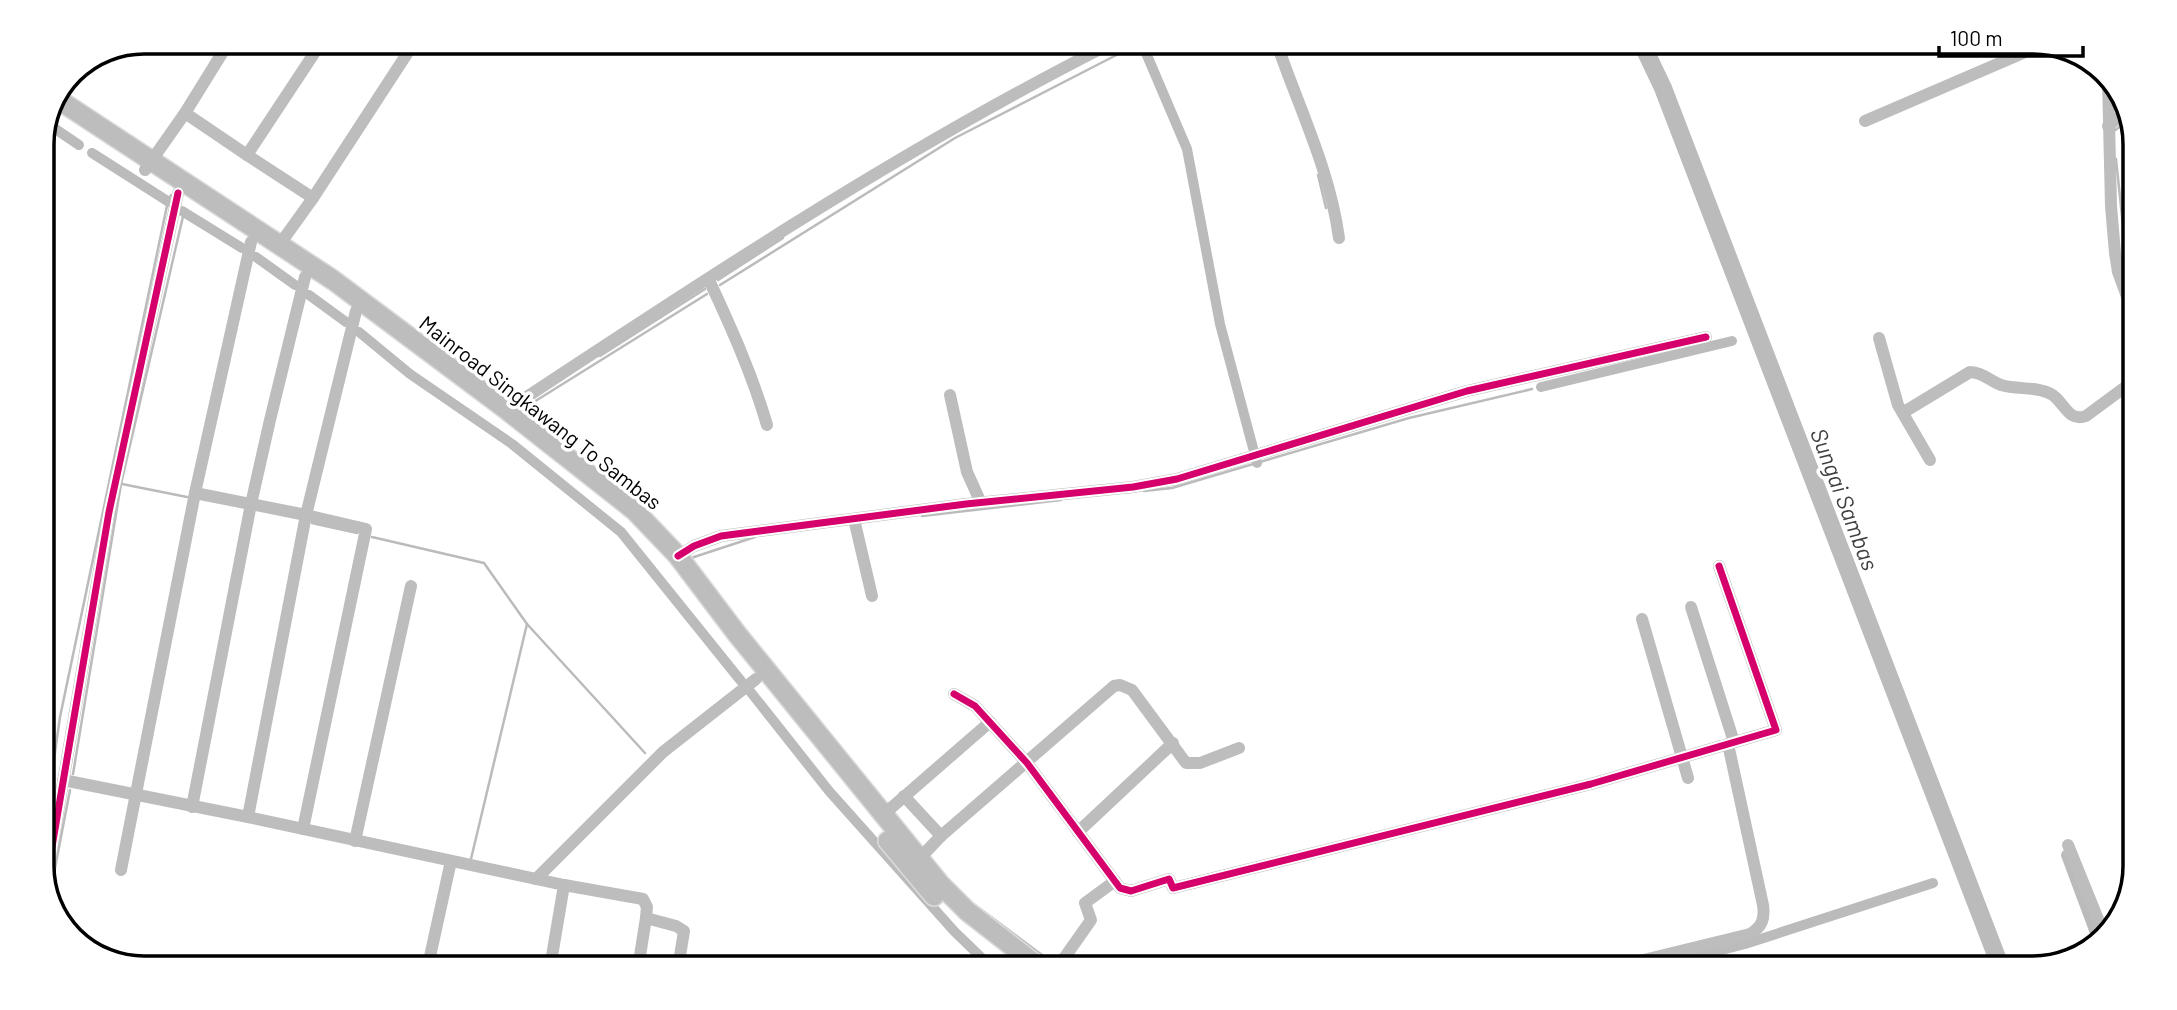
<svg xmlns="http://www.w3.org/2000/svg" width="2177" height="1010" font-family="Barlow,sans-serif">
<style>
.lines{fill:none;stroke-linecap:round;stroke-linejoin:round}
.stream{stroke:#bbb;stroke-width:2.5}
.canal{stroke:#bbb;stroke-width:10}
.river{stroke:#bbb;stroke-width:18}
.highway-casing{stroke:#dbdbdb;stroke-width:22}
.minor{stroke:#bdbdbd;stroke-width:12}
.highway{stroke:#bdbdbd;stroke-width:19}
.cycleway-casing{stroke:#fff;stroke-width:11}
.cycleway{stroke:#d6006c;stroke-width:7}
.labels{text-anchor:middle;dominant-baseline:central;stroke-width:7;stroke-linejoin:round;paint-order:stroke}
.street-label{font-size:21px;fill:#000;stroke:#fff}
.water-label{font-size:23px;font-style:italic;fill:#3f3f3f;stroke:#fff}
.rim{fill:none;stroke:#000;stroke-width:3.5}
</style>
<rect width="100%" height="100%" fill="#fff"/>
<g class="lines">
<g class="stream">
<path d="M 1110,51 L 1119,46"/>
<path d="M 2114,131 L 2129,120"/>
<path d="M 2116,159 L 2127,264 L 2133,283"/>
<path d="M 1318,175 L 1326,208"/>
<path d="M 2127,259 L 2134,254"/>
<path d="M 718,280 L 783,238"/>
<path d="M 720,285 L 955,138 L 1134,46"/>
<path d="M 600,356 L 705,289"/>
<path d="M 522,412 L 521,410 L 707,294"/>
<path d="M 553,434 L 575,452"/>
<path d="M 122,484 L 187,497"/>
<path d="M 1144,491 L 1172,488 L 1409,418 L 1532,389"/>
<path d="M 922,516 L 1061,500"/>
<path d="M 312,523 L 357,533"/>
<path d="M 372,537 L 484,563 L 527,624"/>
<path d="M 688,559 L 755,537"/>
<path d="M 806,704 L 822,724"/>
<path d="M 73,774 L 121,484 L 184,212"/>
<path d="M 42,844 L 60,717 L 168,201 L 171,195"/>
<path d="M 471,859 L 527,624 L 645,753"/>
<path d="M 50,894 L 70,790"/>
<path d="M 975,905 L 1054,964"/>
</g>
<g class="canal">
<path d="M 1143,46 L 1187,149 L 1220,324 L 1253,448"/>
<path d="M 48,124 L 79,145"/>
<path d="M 92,153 L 169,202"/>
<path d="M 182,211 L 242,248"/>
<path d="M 256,257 L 295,285"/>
<path d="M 309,295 L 346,322"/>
<path d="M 359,332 L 410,374 L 512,444 L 621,532 L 741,681"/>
<path d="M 1541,387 L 1732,341"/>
<path d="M 1257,462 L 1257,463"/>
<path d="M 749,690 L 829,791 L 954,931 L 988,964"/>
<path d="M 2066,855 L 2098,941"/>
<path d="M 1659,966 L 1745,944 L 1933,883"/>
</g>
<path class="river" d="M 1644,48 L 1663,88 L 2001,968"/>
<defs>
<g id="highway">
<path d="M 59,100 L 333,280 L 507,410 L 634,510 L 678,556 L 737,634 L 940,884 L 967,911 L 1035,964"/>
<path d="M 888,841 L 934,896"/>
</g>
</defs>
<use href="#highway" class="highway-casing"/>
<g class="minor">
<path d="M 1278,47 C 1300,110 1330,171 1339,238"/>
<path d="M 2108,79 L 2111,206 L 2115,253 L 2118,272 L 2133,313"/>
<path d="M 185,113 L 247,155"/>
<path d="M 1865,121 L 2030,50"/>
<path d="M 2108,126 L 2126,112"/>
<path d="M 145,170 L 185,113 L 229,42"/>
<path d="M 313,198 L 414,43"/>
<path d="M 280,244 L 313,198 L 247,155 L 321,43"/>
<path d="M 709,280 C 731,327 752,374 767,425"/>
<path d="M 1879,338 L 1898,405 L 1930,460"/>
<path d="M 950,395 L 967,472 L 981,503"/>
<path d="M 507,410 C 702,281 897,152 1106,46"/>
<path d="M 1904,412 L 1970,372 C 1982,372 1990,381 2001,385 C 2017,390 2037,386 2051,394 C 2064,401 2068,423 2086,416 L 2132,382"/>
<path d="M 195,493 L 306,515 L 366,529 L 303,829"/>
<path d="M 854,519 L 872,596"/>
<path d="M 678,556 L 694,546 L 721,536 L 966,504 L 1133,487 L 1177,479 L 1467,391 L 1706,337"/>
<path d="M 1691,607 L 1734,742"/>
<path d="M 1642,619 L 1688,778"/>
<path d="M 954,694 L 975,706 L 1027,763 L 1120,888 L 1131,891 L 1169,879 L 1173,888 L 1591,784 L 1776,730 L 1719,566"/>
<path d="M 63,780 L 248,817 L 564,885 L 643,899 L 647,907 L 646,918 L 676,926 L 684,931 L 679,962"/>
<path d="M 904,796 L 941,836"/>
<path d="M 192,807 L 251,504 L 270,420 L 305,277"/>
<path d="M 883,815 L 990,722"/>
<path d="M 248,817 L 306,515 L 356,311"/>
<path d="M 1078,832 L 1173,743"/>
<path d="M 355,841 L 411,586"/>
<path d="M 2068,845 L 2104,934"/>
<path d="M 920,858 L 941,836 L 1114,686 L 1120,685 L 1132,690 L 1186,763 L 1200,763 L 1239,748"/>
<path d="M 121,870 L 195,493 L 251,242"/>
<path d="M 536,879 L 663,752 L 756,679"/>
<path d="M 46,882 L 109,512 L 178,193"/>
<path d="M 429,961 L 451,861"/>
<path d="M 551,962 L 564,885"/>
<path d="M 639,962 L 646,918"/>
<path d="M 1060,964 L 1091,920 L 1085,903 L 1115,881"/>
<path d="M 1619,966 L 1750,934 C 1762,927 1765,919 1763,905 L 1728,744"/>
</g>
<use href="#highway" class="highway"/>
<defs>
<g id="cycleway">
<path d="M 678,556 L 694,546 L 721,536 L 966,504 L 1133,487 L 1177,479 L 1467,391 L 1706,337"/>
<path d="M 954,694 L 975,706 L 1027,763 L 1120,888 L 1131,891 L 1169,879 L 1173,888 L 1591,784 L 1776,730 L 1719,566"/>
<path d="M 46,882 L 109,512 L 178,193"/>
</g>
</defs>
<use href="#cycleway" class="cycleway-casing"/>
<use href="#cycleway" class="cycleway"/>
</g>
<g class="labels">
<g class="street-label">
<text transform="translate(541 412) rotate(38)">Mainroad Singkawang To Sambas</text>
</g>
<g class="water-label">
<text transform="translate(1845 499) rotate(69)">Sungai Sambas</text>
</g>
</g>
<path d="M0 0H2177V1010H0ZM144 54H2033A90 90 0 0 1 2123 144V866A90 90 0 0 1 2033 956H144A90 90 0 0 1 54 866V144A90 90 0 0 1 144 54Z" fill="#fff" fill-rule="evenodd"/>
<path class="rim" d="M144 54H2033A90 90 0 0 1 2123 144V866A90 90 0 0 1 2033 956H144A90 90 0 0 1 54 866V144A90 90 0 0 1 144 54Z"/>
<path d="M1939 46v10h144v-10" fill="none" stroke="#000000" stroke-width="3.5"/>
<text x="1950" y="46" font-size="21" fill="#000000" stroke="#ffffff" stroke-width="5" paint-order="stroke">100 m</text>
</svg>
